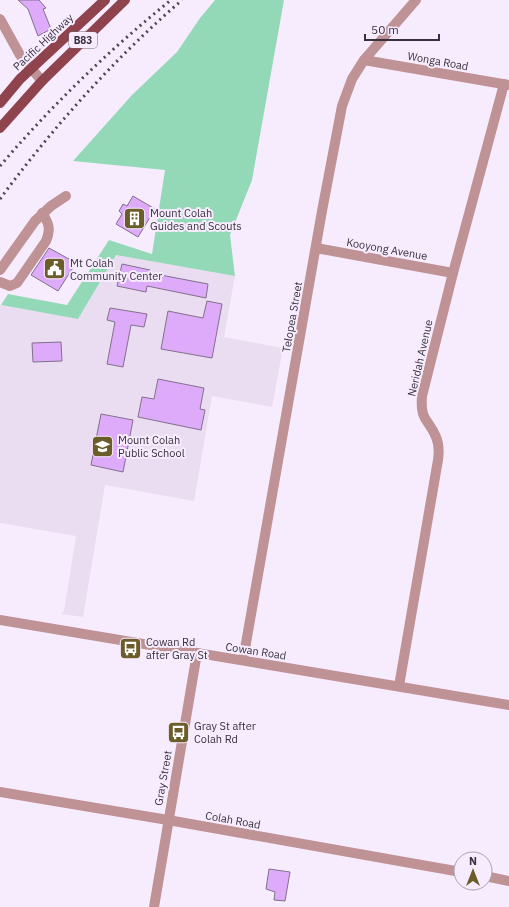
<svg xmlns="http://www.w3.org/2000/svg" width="509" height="907" font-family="'IBM Plex Sans',sans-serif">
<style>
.education{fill:#eaddf1}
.green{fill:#93d9b8}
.building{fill:#deabfa;stroke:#81708b}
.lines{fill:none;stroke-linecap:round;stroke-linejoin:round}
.minor{stroke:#bf9296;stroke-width:10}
.major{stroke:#8e434d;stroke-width:10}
.rail{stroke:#4c4552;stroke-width:3;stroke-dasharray:2 4;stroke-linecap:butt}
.labels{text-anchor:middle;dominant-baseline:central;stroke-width:4;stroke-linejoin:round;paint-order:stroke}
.shield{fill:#f7ecfe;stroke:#716977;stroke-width:1}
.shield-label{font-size:10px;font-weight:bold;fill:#38313d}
.street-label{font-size:11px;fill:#38313d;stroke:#f7ecfe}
.poi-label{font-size:11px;fill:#38313d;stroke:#f7ecfe;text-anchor:start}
</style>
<rect width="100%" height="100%" fill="#f7ecfe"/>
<path class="education" d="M 116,255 L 235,276 L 224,337 L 283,348 L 272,407 L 212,396 L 194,501 L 105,485 L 83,617 L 61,614 L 64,611 L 76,536 L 0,523 L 0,305 L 78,319 Z"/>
<path class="green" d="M 215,0 L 284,0 L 252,180 L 230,235 L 235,276 L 116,255 L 78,319 L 1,305 L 8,294 L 67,305 L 109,240 L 152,254 L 165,170 L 73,161 L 132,95 L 177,52 L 200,18 Z"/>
<g class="building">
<path d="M 18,0 L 39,0 L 46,8 L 43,9 L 51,29 L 38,36 L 28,9 Z"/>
<path d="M 133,196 L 155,209 L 138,237 L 116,224 L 122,214 L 119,211 L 123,204 L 127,206 Z"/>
<path d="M 49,248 L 76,263 L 58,291 L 31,275 Z"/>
<path d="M 122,264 L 150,270 L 150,273 L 208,284 L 206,298 L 147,286 L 146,292 L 117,286 Z"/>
<path d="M 207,301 L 222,304 L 212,358 L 161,349 L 168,311 L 203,318 Z"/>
<path d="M 110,308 L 147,314 L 144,327 L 131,325 L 123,367 L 107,364 L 115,322 L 107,320 Z"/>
<path d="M 61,342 L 62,361 L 33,362 L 32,343 Z"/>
<path d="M 158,379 L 204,388 L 200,409 L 205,410 L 201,430 L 138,417 L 142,397 L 154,399 Z"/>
<path d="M 101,414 L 133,420 L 123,472 L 91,465 Z"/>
<path d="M 269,869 L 290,872 L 285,901 L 274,900 L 275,892 L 266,889 Z"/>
</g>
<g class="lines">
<g class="minor">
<path d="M 0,19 L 20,55 L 42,81"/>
<path d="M 364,60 L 509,85"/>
<path d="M 316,248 L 453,273"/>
<path d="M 0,270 L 35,221 L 51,206 L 66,196"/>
<path d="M 0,282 L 10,286 L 17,283 L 46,241 C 51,229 49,223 42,213"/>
<path d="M 0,620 L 509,705"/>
<path d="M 243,660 L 322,211 L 342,106 L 352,79 L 364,60 L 416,0"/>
<path d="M 399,686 L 438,460 C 439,453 439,444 436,437 C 428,418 420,421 422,396 L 453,273 L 504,84"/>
<path d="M 0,792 L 168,820 L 461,872"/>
<path d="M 485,876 L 509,881"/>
<path d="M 154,907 L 197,653"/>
</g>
<g class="major">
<path d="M 0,103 L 20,79 L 105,0"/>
<path d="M 0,128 L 42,81 L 125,0"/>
</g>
<g class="rail">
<path d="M 0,166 C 52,105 109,50 171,0"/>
<path d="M 0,199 C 54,126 114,59 182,0"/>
</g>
</g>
<defs>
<symbol id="building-square" viewBox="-11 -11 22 22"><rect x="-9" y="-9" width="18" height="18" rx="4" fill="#6b5d2a" stroke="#f7ecfe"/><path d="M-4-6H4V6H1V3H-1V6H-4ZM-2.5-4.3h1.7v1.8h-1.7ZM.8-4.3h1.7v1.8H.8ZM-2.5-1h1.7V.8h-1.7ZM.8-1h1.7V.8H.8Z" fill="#fff"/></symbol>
<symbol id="civic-square" viewBox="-11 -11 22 22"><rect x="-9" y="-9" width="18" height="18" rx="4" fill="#6b5d2a" stroke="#f7ecfe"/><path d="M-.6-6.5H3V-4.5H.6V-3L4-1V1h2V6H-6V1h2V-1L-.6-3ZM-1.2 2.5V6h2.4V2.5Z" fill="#fff"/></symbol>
<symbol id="school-square" viewBox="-11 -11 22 22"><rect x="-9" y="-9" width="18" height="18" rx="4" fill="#6b5d2a" stroke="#f7ecfe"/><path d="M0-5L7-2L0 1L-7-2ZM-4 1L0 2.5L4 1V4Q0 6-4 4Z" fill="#fff"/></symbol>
<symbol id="bus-square" viewBox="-11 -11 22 22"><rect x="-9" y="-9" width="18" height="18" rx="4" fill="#6b5d2a" stroke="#f7ecfe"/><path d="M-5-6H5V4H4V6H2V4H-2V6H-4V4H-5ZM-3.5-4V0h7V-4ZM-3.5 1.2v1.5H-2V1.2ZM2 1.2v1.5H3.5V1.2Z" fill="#fff"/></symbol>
</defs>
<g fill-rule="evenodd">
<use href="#building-square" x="122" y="206" width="25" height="25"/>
<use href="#civic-square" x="42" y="256" width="25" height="25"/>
<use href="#school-square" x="90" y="434" width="25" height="25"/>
<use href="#bus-square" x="118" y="636" width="25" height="25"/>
<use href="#bus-square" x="166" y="720" width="25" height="25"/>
</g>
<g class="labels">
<rect class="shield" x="69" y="32" width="28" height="16" rx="3"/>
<g class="shield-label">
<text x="83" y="40">B83</text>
</g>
<g class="street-label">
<text transform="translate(43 42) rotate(-43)">Pacific Highway</text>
<text transform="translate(438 61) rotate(10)">Wonga Road</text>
<text transform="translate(387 249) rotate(10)">Kooyong Avenue</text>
<text transform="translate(292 317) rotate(-80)">Telopea Street</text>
<text transform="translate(420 358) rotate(-77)">Neridah Avenue</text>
<text transform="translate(256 651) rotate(9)">Cowan Road</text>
<text transform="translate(163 778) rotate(-80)">Gray Street</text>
<text transform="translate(233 820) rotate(10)">Colah Road</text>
</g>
<g class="poi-label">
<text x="150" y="213">Mount Colah<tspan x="150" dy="13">Guides and Scouts</tspan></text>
<text x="70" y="263">Mt Colah<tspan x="70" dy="13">Community Center</tspan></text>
<text x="118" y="440">Mount Colah<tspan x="118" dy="13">Public School</tspan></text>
<text x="146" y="642">Cowan Rd<tspan x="146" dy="13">after Gray St</tspan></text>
<text x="194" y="726">Gray St after<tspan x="194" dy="13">Colah Rd</tspan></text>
</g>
</g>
<g transform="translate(473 871)"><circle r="19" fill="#f7ecfe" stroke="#aba1b1"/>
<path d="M0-3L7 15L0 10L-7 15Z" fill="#6b5d2a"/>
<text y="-6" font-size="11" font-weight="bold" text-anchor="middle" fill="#38313d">N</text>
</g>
<path d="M365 34v6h74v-6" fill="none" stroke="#38313d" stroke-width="2"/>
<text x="371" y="34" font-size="12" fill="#38313d" stroke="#f7ecfe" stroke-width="3" paint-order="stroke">50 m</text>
</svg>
